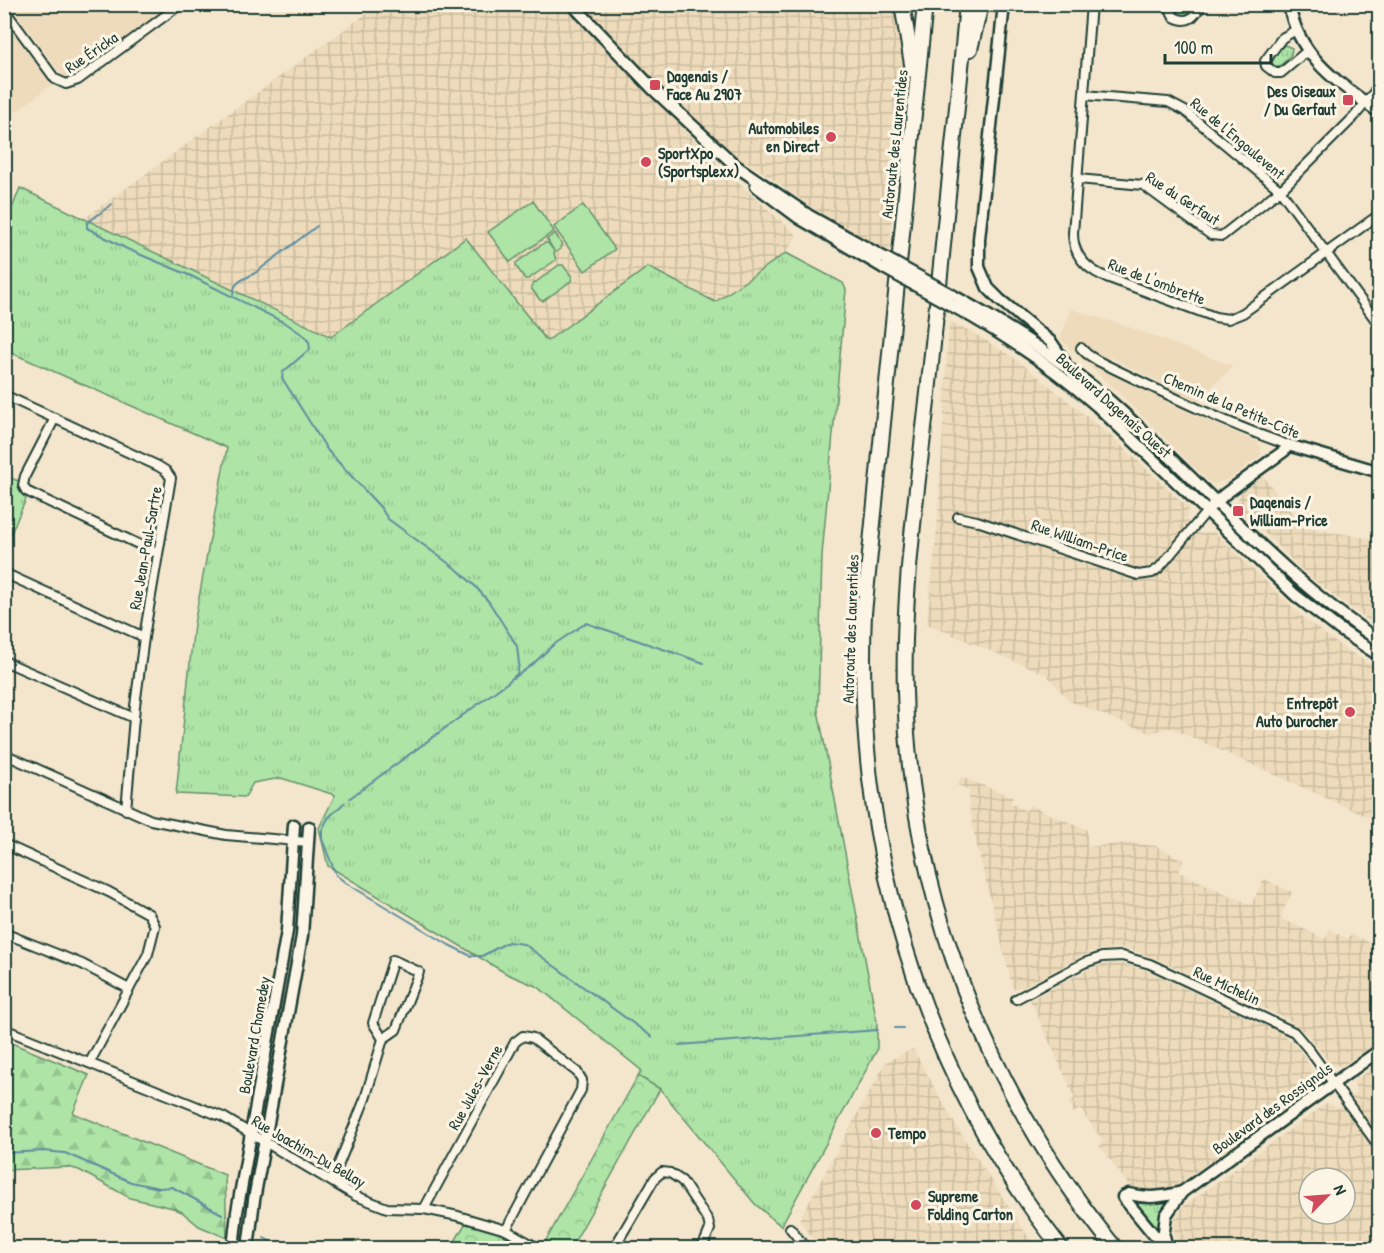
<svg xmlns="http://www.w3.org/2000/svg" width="1384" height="1253" font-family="'Patrick Hand',sans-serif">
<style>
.built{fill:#eddbbb}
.industrial{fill:url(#industrial-grid);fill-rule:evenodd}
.grass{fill:url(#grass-tufts);stroke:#66906d;stroke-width:1.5}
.forest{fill:url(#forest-firs);stroke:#66906d;stroke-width:1.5}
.park{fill:url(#park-crowns);stroke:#66906d;stroke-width:1.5}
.pitch{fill:#aee4a6;stroke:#66906d;stroke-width:1.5}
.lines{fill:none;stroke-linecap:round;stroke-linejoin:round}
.stream{stroke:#5e8da0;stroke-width:2}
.street-casing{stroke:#1f3d34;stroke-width:12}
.secondary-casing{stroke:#1f3d34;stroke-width:15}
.highway-casing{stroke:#1f3d34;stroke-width:18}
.street{stroke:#fcf5e5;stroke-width:8}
.secondary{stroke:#fcf5e5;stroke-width:10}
.highway{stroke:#fcf5e5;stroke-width:14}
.secondary-bridge-casing{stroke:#1f3d34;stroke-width:15;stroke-linecap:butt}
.secondary-bridge{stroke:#fcf5e5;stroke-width:10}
.poi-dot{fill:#d1495b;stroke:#fcf5e5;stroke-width:2}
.labels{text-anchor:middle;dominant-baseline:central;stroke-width:6;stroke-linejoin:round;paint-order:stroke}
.street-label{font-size:16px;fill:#1f3d34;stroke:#fcf5e5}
.poi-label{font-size:16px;font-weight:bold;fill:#1f3d34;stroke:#fcf5e5;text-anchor:start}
</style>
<defs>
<pattern id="industrial-grid" width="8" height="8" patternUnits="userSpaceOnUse" patternTransform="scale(1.5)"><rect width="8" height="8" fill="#eddbbb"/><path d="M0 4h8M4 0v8" fill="none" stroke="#cbbda1"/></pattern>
<pattern id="grass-tufts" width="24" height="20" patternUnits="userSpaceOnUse" patternTransform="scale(1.5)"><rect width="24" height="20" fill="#aee4a6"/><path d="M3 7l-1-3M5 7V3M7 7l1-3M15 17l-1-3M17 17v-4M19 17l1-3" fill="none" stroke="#95c490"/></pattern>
<pattern id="forest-firs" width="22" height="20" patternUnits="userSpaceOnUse" patternTransform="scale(1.5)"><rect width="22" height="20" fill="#aee4a6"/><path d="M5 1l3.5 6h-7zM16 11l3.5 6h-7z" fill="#95c490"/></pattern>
<pattern id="park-crowns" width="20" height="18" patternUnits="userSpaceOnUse" patternTransform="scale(1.5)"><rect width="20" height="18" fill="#aee4a6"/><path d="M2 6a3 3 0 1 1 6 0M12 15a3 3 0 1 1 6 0" fill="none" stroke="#95c490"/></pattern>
</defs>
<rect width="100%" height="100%" fill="#f3e6cc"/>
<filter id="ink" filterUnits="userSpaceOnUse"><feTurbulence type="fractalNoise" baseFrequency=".0167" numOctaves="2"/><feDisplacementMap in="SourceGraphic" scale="12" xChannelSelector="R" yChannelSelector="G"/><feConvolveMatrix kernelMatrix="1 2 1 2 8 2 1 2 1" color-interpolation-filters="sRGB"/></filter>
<g filter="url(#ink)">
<g class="built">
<path d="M 10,5 L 171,5 L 73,77 L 65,78 L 60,75 L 61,74 Z"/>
<path d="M 5,21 L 51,85 L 5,120 L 4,120 Z"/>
<path d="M 1071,309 L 1126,326 L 1233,366 L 1197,401 L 1108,356 L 1101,370 L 1193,414 L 1257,442 L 1261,447 L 1261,455 L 1229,479 L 1214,484 L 1210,483 L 1115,389 L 1060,339 Z"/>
</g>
<g class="industrial">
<path d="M 562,4 L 725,171 L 797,235 L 786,253 L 715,302 L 648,267 L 547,341 L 466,238 L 331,337 L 85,218 L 378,5 Z"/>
<path d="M 581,5 L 897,5 L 901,24 L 904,72 L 895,158 L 890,253 L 813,208 L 753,165 L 746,161 L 744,163 L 727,151 L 679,107 Z"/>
<path d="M 949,322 L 972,332 L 1020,362 L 1111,436 L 1182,502 L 1189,508 L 1186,520 L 1200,534 L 1213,531 L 1306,620 L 1345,649 L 1379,669 L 1379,822 L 1171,728 L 1149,733 L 1069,701 L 1047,675 L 927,624 L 938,517 Z"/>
<path d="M 1263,476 L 1303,527 L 1379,540 L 1379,628 L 1336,597 L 1304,572 L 1238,507 L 1237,502 L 1241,493 Z"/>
<path d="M 961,777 L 1013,797 L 1010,803 L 1026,811 L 1029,805 L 1087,830 L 1087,847 L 1130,843 L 1156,846 L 1183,860 L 1179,872 L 1251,905 L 1264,879 L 1292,892 L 1280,918 L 1325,939 L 1330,930 L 1348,939 L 1351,934 L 1379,947 L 1379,1041 L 1344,1065 L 1332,1066 L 1308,1035 L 1289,1020 L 1155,958 L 1129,949 L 1111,948 L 1091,952 L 1024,986 L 1013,989 L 974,834 L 968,797 L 970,790 L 957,785 Z"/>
<path d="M 1117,963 L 1145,970 L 1283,1034 L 1299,1049 L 1317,1078 L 1314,1087 L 1299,1098 L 1177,1185 L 1158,1193 L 1138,1191 L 1131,1188 L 1099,1145 L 1103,1141 L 1080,1109 L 1074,1113 L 1069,1101 L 1075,1098 L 1030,1000 L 1087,970 L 1105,964 Z"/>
<path d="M 913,1049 L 956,1126 L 1029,1238 L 1038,1248 L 820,1248 L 799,1220 L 886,1062 Z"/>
<path d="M 1379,1063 L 1379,1248 L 1180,1248 L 1179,1247 L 1174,1232 L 1175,1218 L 1184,1206 L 1327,1103 L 1338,1108 L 1356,1094 L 1354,1081 ZM 1309,1178 L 1345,1178 L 1345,1214 L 1309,1214 Z"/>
</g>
<g class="grass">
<path d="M 1176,5 L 1176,4 L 1197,5 L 1188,14 L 1183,15 L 1178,13 Z"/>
<path d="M 1285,45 L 1292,48 L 1291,55 L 1280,66 L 1274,66 L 1272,63 C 1274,57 1279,48 1285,45 Z"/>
<path d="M 20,188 L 331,337 L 466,238 L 547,341 L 648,267 L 715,302 L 786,253 L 843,283 L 846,290 L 822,555 L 818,710 L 877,1022 L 877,1050 L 781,1226 L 755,1204 L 660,1089 L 638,1076 L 641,1070 L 538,987 L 507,974 L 328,866 L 319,828 L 335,795 L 281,778 L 253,783 L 245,797 L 176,794 L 194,624 L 227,448 L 5,350 L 4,203 L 13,206 Z"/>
<path d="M 5,476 L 19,481 L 19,490 L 26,499 L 5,547 Z"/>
<path d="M 1133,1198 L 1148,1202 L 1168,1200 L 1170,1203 L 1159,1230 Z"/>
</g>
<path class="forest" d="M 4,1040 L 89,1075 L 73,1113 L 225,1175 L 227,1238 L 199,1226 L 182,1212 L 173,1208 L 130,1198 L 79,1170 L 68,1167 L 5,1170 Z"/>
<g class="park">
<path d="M 638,1076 L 660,1089 L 571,1248 L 552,1248 L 544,1244 Z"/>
<path d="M 468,1219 L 506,1230 L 538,1248 L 451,1248 Z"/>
</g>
<g class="pitch">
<path d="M 533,201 L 554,231 L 510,262 L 488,232 Z"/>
<path d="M 583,205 L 615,249 L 585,271 L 554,227 Z"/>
<path d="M 555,233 L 562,245 L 560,247 L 561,249 L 554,253 L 556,260 L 528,279 L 525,279 L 516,266 L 516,263 L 544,243 L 548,243 L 554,251 L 547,239 Z"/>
<path d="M 559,265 L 563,265 L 572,277 L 571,281 L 543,301 L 540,300 L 531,288 L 532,285 Z"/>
</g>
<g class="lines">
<g class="stream">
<path d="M 112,204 L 87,223 L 87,228 L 127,249 L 189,275 L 287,324 L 303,335 L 309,342 L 310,349 L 283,372 L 282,378 L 328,451 L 381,508 L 388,519 L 459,571 L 475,586 L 489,602 L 517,646 L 519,664 L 517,674 L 508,682 L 350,798"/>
<path d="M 233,295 L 235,286 L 240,281 L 255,273 L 317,226"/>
<path d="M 514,678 L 533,664 L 553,645 L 586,623 L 704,663"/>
<path d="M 344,803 L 328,818 L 322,830 L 322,839 L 336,875 L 346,883 L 449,945 L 471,956 L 482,956 L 508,942 L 524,944 L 652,1037"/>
<path d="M 895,1028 L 903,1028"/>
<path d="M 679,1045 L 878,1030"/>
<path d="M 4,1153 L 43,1151 L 65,1153 L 131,1182 L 159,1188 L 172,1187 L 222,1214"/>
<path d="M 264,1238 L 282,1248"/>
</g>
<defs>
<g id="street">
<path d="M 1091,4 L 1073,233 C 1073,253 1083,266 1101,275 L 1215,317 L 1228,319 L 1243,313 L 1380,214"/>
<path d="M 1171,4 L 1171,11 L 1174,17 C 1189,25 1195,16 1202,4"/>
<path d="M 4,9 L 55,79 L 66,84 L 78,80 L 181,4"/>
<path d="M 1296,30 L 1282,38 L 1265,61 L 1266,66 L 1275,73 L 1281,73 L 1307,51"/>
<path d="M 1084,95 L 1168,102 L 1185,111 L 1280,190 L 1380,326"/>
<path d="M 1078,179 L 1143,185 L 1211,235 L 1222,236 L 1284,187 L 1354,117 L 1380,85"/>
<path d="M 1081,348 L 1087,354 L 1098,361 C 1160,391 1222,422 1288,445"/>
<path d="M 4,395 L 158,466 L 166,471 L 171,478 L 144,637 L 135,706 L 126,810"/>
<path d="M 55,418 L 25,476 L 23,485 L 26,491 L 157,553"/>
<path d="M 958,517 L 977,521 L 1138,575 L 1152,573 L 1159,568 L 1207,511"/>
<path d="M 4,573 L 144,637"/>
<path d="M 4,661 L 134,718"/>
<path d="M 4,754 L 151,820 L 226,835 L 308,842"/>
<path d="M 4,844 L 109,892 L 149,914 L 155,926 L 148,954 L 90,1062"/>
<path d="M 4,933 L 82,964 L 129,989"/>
<path d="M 1016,999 L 1084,963 L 1102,957 L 1122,956 L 1150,964 L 1294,1032 L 1310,1051 L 1380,1148"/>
<path d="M 4,1029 L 223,1117 L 356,1196 L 387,1208 L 424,1209 L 458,1216 L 506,1230 L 538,1248"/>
<path d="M 332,1181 L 365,1099 L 383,1039 L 396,1030 L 419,972 L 393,960 L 373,1023 L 383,1039"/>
<path d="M 424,1209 L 515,1042 L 523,1036 L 533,1038 L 577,1072 L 582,1080 L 581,1090 L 506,1230"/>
<path d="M 790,1228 L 806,1248"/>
<path d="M 614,1248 L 655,1178 L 662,1172 L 670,1173 L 682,1181 L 708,1220 L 710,1229 L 702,1248"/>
</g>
<g id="secondary">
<path d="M 572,4 L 653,89 L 736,166 L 808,215 L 885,258"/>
<path d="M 1004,4 L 979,239 L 979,267 L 988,288 L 1000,300 L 1051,342 L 1064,361"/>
<path d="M 1289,4 C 1298,58 1339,83 1380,113"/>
<path d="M 756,186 L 799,218 L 884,268"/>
<path d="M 952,295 C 1008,326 1062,360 1111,402 C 1201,481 1278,575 1380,641"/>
<path d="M 951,305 C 1004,334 1052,366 1097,406 L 1295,595 L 1339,629 L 1380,656"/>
<path d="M 1213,505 L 1225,494 L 1284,451 L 1288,445 L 1380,472"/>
<path d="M 1164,1231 L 1166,1215 L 1182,1192"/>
<path d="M 233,1248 L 237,1212 L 287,931 L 294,825"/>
<path d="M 248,1248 L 254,1200 L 302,936 L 309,827"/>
<path d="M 1167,1248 L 1164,1236 L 1155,1236 L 1123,1197 L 1129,1194 C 1148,1199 1162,1197 1182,1192 L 1380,1050"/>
</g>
<g id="highway">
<path d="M 902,4 L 913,70"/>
<path d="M 925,4 L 864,613 C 854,840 919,1068 1061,1248"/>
<path d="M 967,4 C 955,134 941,264 928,393 C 917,492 902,592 905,692 C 910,897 987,1091 1115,1248"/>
<path d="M 970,49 L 981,4"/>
</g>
</defs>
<use href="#street" class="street-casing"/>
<use href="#secondary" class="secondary-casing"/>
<use href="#highway" class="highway-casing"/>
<use href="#street" class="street"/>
<use href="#secondary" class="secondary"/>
<use href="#highway" class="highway"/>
<defs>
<g id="secondary-bridge">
<path d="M 885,258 L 952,295"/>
<path d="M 884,268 L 951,305"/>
</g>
</defs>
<use href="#secondary-bridge" class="secondary-bridge-casing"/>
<use href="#secondary-bridge" class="secondary-bridge"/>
</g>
</g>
<g class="poi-dot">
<rect x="649" y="79" width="12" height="12" rx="3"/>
<rect x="1342" y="94" width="12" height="12" rx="3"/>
<circle cx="831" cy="137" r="6"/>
<circle cx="646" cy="162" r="6"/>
<rect x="1232" y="505" width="12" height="12" rx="3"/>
<circle cx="1350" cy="712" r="6"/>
<circle cx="876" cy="1133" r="6"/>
<circle cx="916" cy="1205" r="6"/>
</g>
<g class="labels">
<g class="street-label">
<text transform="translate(91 52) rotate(-34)">Rue Éricka</text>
<text transform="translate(1238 138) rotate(40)">Rue de l'Engoulevent</text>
<text transform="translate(894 144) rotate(-84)">Autoroute des Laurentides</text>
<text transform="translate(1183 198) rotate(33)">Rue du Gerfaut</text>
<text transform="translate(1157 281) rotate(21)">Rue de L'ombrette</text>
<text transform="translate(1114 405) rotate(42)">Boulevard Dagenais Ouest</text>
<text transform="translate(1232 405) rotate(23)">Chemin de la Petite-Côte</text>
<text transform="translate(1080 540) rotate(19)">Rue William-Price</text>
<text transform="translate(145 548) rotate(-80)">Rue Jean-Paul-Sartre</text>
<text transform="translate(850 629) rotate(-88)">Autoroute des Laurentides</text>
<text transform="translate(1227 985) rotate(25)">Rue Michelin</text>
<text transform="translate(254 1035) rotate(-80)">Boulevard Chomedey</text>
<text transform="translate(475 1087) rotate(-61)">Rue Jules-Verne</text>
<text transform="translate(1272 1108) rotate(-36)">Boulevard des Rossignols</text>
<text transform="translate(309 1151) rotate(30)">Rue Joachim-Du Bellay</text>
</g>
<g class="poi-label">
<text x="667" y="76">Dagenais /<tspan x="667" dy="18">Face Au 2907</tspan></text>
<text x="1336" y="91" text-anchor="end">Des Oiseaux<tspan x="1336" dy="18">/ Du Gerfaut</tspan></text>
<text x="819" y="128" text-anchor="end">Automobiles<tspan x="819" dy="18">en Direct</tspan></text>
<text x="658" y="153">SportXpo<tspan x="658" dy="18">(Sportsplexx)</tspan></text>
<text x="1250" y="502">Dagenais /<tspan x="1250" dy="18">William-Price</tspan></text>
<text x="1338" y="703" text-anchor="end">Entrepôt<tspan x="1338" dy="18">Auto Durocher</tspan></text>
<text x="888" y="1133">Tempo</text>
<text x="928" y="1196">Supreme<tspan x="928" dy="18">Folding Carton</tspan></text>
</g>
</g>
<rect width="1384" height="1253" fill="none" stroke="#fcf5e5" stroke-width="24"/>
<rect x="12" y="12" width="1360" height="1229" fill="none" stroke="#1f3d34" stroke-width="2" filter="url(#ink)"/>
<g transform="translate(1327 1196) rotate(65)"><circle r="28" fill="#fcf5e5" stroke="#a4ab9e" stroke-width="1.5"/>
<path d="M0-4.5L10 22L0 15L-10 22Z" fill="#d1495b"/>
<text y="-9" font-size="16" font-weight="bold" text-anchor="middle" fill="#1f3d34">N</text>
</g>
<path d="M1165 54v9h106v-9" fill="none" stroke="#1f3d34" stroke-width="3"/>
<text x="1174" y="54" font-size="18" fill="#1f3d34" stroke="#fcf5e5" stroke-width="4.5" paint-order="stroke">100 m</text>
</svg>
